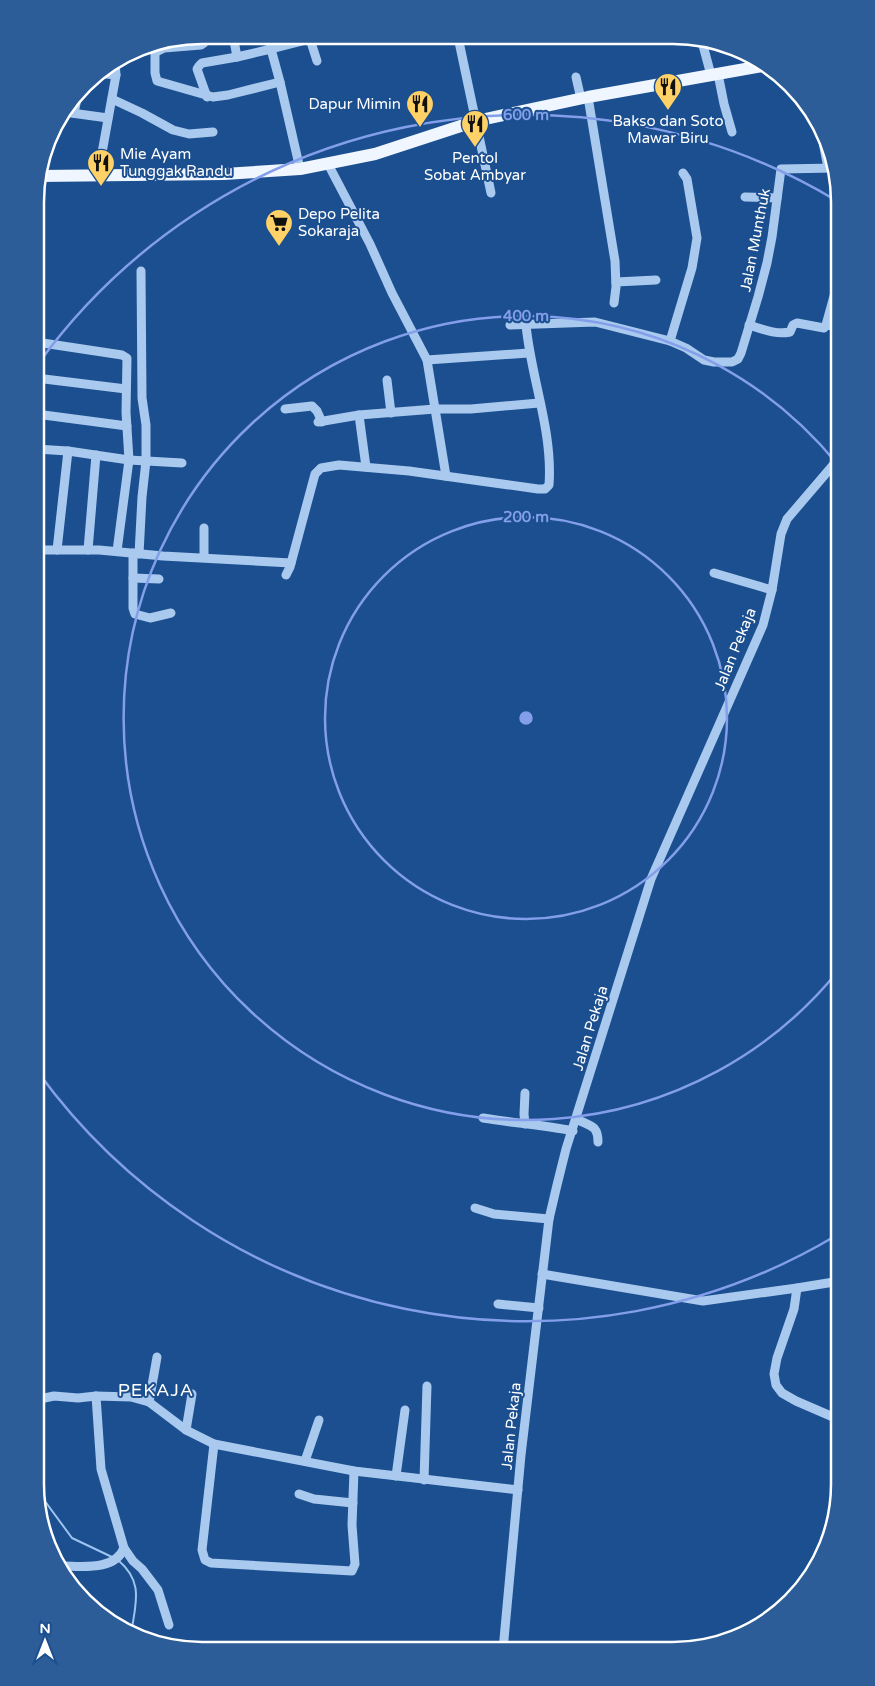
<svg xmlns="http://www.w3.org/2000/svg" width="875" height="1686" font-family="'Varela Round',sans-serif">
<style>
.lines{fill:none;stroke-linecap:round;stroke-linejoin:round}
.stream{stroke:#9cc4f0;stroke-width:2}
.minor{stroke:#a9c9ee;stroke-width:9}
.major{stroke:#f0f6ff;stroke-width:12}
.ring{fill:none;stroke:#839eea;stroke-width:2.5}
.labels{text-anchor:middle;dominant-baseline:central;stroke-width:4;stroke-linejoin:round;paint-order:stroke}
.poi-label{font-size:15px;fill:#fff;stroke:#1b4f8f}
.street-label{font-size:15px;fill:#fff;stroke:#1b4f8f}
.quarter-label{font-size:18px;letter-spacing:1px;fill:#fff;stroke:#1b4f8f}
.rim{fill:none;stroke:#fff;stroke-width:2.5}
.centre{fill:#839eea;stroke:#1b4f8f;stroke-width:2.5}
.ring-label{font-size:15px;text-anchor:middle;font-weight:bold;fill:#839eea;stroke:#1b4f8f;stroke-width:4;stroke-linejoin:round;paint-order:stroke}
</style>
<rect width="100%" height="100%" fill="#1b4f8f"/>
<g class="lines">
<g class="stream">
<path d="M 36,1489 L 72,1538 L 112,1557"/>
<path d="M 118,1560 C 145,1583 135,1604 131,1635"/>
</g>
<g class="minor">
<path d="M 205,35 L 204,43 L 201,45 L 164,48 L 156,52 L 155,55 L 155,73 L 157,81 L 213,97 L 228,95 L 280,82"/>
<path d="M 233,35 L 237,57 L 271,49 L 268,35"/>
<path d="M 458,37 L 491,193"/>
<path d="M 701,38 L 711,75"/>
<path d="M 310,39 L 317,61"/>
<path d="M 97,73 L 116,75"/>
<path d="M 718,74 L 724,104 L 732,132"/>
<path d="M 576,77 L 581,99"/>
<path d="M 207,97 L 197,69 L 199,66 L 202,63 L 237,57"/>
<path d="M 588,97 L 615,261 L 616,287 L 614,303"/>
<path d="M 112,99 L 142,113 L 173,130 L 189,134 L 213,132"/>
<path d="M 64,112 L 108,118"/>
<path d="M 74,113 L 78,94"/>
<path d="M 821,132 L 828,168"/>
<path d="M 328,164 L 370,244 L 392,293 L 427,360 L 446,476"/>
<path d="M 300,169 L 280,82 L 271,49 L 322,36"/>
<path d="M 98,175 L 116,75 L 115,62"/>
<path d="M 36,190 L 40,176"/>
<path d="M 745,197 L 777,198"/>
<path d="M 616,282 L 656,280"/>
<path d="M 510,325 L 595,322 L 670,341 L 686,348 L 704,360 L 714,362 L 732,362 L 738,359 L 741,353 L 758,297 L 767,263 L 772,237 L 781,169 L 835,168"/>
<path d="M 749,325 C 762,329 776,335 790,332 L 793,325 L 797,323 L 824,328 L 826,325 L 836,289"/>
<path d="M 826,325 L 834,326 L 840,324"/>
<path d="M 670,341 L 692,268 L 697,238 L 687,179 L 683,173"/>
<path d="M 427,360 L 528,353"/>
<path d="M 36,378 L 126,389"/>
<path d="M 387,380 L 391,413"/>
<path d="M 285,409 L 312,406 L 317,411 L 322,422"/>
<path d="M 36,414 L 127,426"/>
<path d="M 359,415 L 366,467"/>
<path d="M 318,422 L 359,415 L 435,409 L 471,409 L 539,403"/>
<path d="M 36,449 L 68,451 L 129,460 L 126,412 L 127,358 L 122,355 L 36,342"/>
<path d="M 36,467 L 38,449"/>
<path d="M 204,528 L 204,557"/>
<path d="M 36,550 L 99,550 L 163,556 L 291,563"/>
<path d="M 57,550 L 68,451"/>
<path d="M 88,550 L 96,455"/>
<path d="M 117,551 L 129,460 L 182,463"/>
<path d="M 133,553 L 133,608 L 135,614 L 150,618 L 171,613"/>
<path d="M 139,554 L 142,497 L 146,461 L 146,425 L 142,398 L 141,271"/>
<path d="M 714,573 L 772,590"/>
<path d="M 286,575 L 290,567 L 315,474 L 321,468 L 339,465 L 409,471 L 538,489 L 545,489 L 549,485 C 553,431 531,378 526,325"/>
<path d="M 133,578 L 159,579"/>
<path d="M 483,1118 C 513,1123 543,1125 573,1131"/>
<path d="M 576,1119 C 590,1126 598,1125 598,1142"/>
<path d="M 525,1124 L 524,1114 L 525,1093"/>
<path d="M 475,1208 L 494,1214 L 549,1219"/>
<path d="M 542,1274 L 703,1301 L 797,1288 L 840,1281"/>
<path d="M 797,1288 L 794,1309 L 777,1358 L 774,1374 L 776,1385 L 782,1393 L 796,1401 L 840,1420"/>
<path d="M 498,1304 L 539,1308"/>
<path d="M 35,1400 L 54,1396 L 78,1398 L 96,1396"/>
<path d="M 149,1402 L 157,1357"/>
<path d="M 186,1430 L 192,1394"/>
<path d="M 214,1444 L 202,1550 L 205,1560 L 211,1563 L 352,1571 L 355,1564 L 352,1525 L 354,1471"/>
<path d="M 305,1461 L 319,1420"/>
<path d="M 396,1476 L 405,1410"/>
<path d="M 424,1480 L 427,1386"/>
<path d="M 299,1494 L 314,1499 L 353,1503"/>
<path d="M 124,1548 L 133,1561 L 142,1569 L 158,1590 L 169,1625"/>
<path d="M 62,1566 C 82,1566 115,1571 124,1548 L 101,1469 L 96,1396 L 131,1397 L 149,1402 L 186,1430 L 214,1444 L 354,1471 L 518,1490"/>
<path d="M 503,1650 L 521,1455 L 549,1219 L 557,1185 L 566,1149 L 651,879 L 763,625 L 772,590 L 781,534 L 787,519 L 840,457"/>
</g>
<path class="major" d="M 38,176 L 224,174 L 300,169 L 375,154 L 476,121 L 588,97 L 762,66"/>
</g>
<g class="ring">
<circle cx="526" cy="718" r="201"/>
<path d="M838 971A402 402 0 1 1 838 465"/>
<path d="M837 1235A603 603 0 0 1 38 1072M38 364A603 603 0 0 1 837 201"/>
</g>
<defs>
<symbol id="restaurant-pin" viewBox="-11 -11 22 30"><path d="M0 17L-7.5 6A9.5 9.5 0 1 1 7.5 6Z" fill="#ffd166" stroke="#1b4f8f"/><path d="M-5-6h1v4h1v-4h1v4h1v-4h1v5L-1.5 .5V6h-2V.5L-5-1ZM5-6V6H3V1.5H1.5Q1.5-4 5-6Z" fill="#111"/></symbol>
<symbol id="supermarket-pin" viewBox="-11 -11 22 30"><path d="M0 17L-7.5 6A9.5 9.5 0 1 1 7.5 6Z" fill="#ffd166" stroke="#1b4f8f"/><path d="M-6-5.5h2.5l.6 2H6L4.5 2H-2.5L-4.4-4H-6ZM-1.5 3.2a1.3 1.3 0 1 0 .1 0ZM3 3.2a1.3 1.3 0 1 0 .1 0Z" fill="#111"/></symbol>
</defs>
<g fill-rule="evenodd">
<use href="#restaurant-pin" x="652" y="71" width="32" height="43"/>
<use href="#restaurant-pin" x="404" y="88" width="32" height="43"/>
<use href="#restaurant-pin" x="459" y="108" width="32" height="43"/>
<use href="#restaurant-pin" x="85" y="147" width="32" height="43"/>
<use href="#supermarket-pin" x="263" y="207" width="32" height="43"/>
</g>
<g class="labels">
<g class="poi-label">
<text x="401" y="104" text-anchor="end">Dapur Mimin</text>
<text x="668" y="121">Bakso dan Soto<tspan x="668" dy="17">Mawar Biru</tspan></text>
<text x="120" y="154" text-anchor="start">Mie Ayam<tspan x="120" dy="17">Tunggak Randu</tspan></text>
<text x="475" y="158">Pentol<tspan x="475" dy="17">Sobat Ambyar</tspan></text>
<text x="298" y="214" text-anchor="start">Depo Pelita<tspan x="298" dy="17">Sokaraja</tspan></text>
</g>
<g class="street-label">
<text transform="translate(755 240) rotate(-79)">Jalan Munthuk</text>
<text transform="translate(735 649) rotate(-68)">Jalan Pekaja</text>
<text transform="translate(590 1028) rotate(-73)">Jalan Pekaja</text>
<text transform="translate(511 1426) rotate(-84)">Jalan Pekaja</text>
</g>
<g class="quarter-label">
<text x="156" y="1390">PEKAJA</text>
</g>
</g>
<path d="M0 0H875V1686H0ZM202 44H673A158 158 0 0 1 831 202V1484A158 158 0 0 1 673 1642H202A158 158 0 0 1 44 1484V202A158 158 0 0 1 202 44Z" fill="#2d5d98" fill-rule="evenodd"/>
<path class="rim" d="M202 44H673A158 158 0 0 1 831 202V1484A158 158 0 0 1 673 1642H202A158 158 0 0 1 44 1484V202A158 158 0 0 1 202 44Z"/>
<circle cx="526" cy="718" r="8" class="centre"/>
<g class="ring-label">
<text x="526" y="120">600 m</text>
<text x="526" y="321">400 m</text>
<text x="526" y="522">200 m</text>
</g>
<g transform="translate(45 1641)" stroke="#1b4f8f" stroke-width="4" paint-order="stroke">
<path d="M0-4L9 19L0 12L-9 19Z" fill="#ffffff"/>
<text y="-8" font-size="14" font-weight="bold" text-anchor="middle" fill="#ffffff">N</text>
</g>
</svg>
